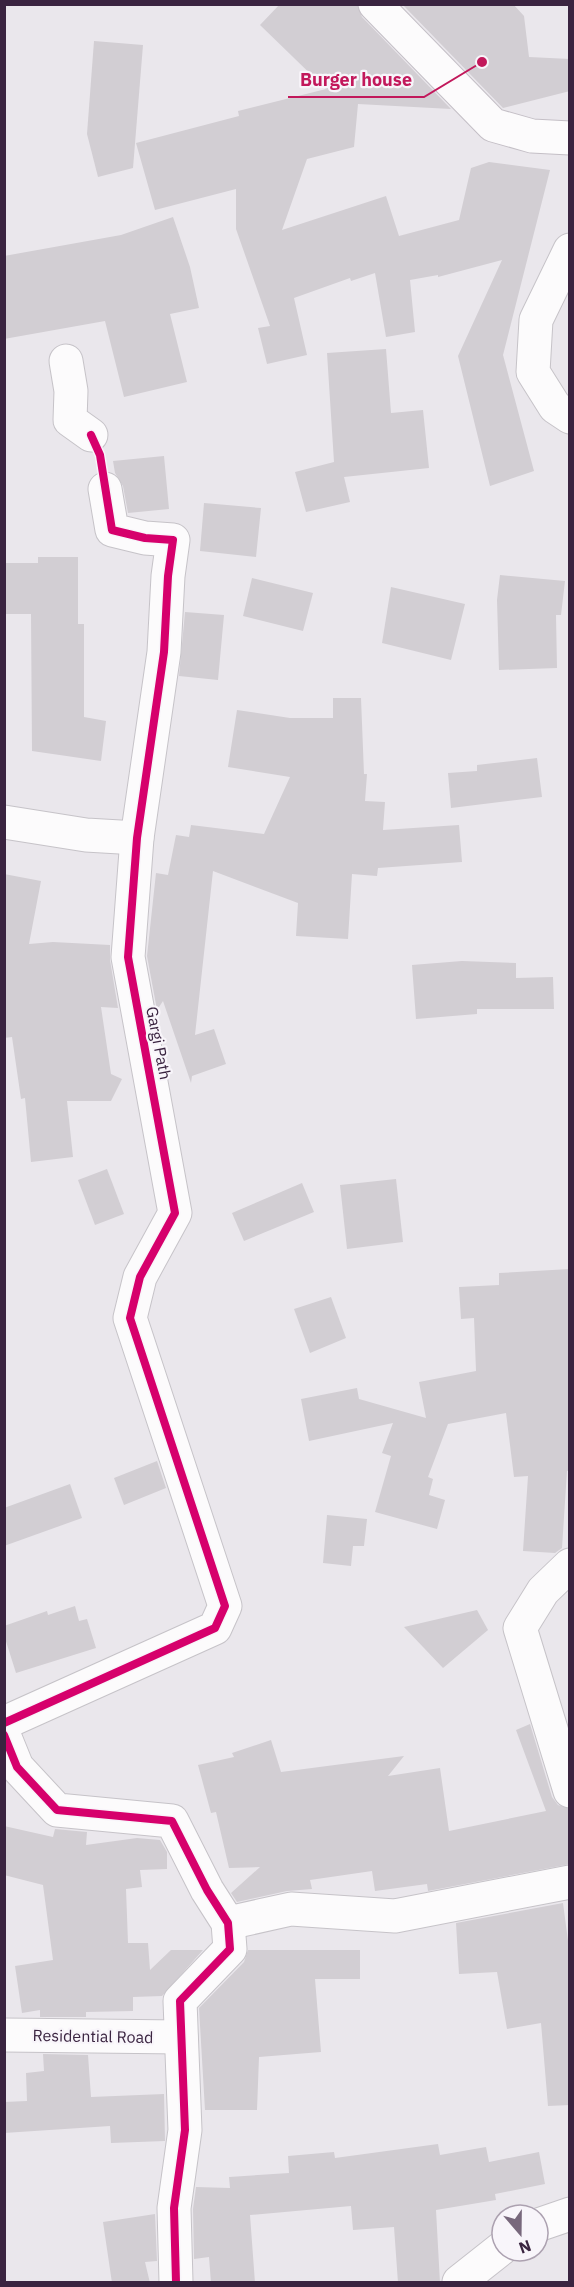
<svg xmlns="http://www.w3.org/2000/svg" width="574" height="2287" font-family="'IBM Plex Sans',sans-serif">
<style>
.building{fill:#d2ced3}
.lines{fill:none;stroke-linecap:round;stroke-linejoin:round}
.street-casing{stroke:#c6c3c8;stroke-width:35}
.secondary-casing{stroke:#c4bfc6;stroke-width:35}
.street{stroke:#fcfbfc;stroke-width:33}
.secondary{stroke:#fcfbfc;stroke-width:33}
.cycleway-casing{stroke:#f8f5fa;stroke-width:11}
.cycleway{stroke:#d6006c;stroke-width:8}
.labels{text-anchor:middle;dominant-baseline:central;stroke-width:4.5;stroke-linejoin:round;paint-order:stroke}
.street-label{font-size:16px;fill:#3a2440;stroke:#f8f5fa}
.leader{fill:none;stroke:#c2185b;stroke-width:2}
.callout-dot{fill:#c2185b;stroke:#f8f5fa;stroke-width:2}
.callout-label{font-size:18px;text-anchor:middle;font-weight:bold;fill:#c2185b;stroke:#f8f5fa;stroke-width:4.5;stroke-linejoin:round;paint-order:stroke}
</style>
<rect width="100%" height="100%" fill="#eae7ec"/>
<g class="building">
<path d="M 280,4 L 357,4 L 362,17 L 451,109 L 358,104 L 354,147 L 307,159 L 282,230 L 386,196 L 399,236 L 459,220 L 471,168 L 489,162 L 550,170 L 503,355 L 534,471 L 490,486 L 458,356 L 502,260 L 438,277 L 438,275 L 410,280 L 415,332 L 386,337 L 375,273 L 351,281 L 350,278 L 294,298 L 307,355 L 267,364 L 258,328 L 270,326 L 236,229 L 236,189 L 155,210 L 136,143 L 239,116 L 238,111 L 326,89 L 260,25 Z"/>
<path d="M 402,4 L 513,4 L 524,16 L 529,57 L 570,59 L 570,91 L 503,108 Z"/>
<path d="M 94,41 L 143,45 L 133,168 L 98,177 L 87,134 Z"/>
<path d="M 173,217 L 190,267 L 199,308 L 170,314 L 187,382 L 124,397 L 105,321 L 4,339 L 4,256 L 121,235 Z"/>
<path d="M 386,349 L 391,413 L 423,410 L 429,468 L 344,477 L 350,502 L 306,512 L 295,472 L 334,462 L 327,353 Z"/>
<path d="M 164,456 L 169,509 L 128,513 L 123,486 L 115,473 L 113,461 Z"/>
<path d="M 204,503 L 261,508 L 256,557 L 200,551 Z"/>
<path d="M 38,557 L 78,557 L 78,624 L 84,624 L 84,717 L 106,721 L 101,761 L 32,751 L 31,614 L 4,614 L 4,563 L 38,563 Z"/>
<path d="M 500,575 L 565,581 L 561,615 L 556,615 L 557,668 L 499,670 L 497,600 Z"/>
<path d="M 252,578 L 313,593 L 303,631 L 243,616 Z"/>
<path d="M 391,587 L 465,604 L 451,660 L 382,643 Z"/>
<path d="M 185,612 L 224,615 L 218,680 L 179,676 Z"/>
<path d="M 333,698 L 361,698 L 364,774 L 367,774 L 365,801 L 385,802 L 383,830 L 459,825 L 462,862 L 378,868 L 377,876 L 352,874 L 348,939 L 296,936 L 298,903 L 213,871 L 195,1035 L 214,1029 L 226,1064 L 192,1076 L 191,1083 L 163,1001 L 157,1010 L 147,956 L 156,873 L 168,875 L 176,835 L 189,837 L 191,825 L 264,834 L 290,777 L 228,767 L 237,710 L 290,718 L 333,718 Z"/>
<path d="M 537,758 L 542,797 L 451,808 L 448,773 L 477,771 L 477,765 Z"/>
<path d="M 4,874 L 41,881 L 29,944 L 53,942 L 110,945 L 110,960 L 118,1008 L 101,1007 L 111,1074 L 122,1079 L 111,1101 L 67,1101 L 73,1157 L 31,1162 L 25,1098 L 21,1099 L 12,1037 L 4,1038 Z"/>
<path d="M 462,961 L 516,963 L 516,978 L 553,977 L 554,1009 L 477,1009 L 477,1014 L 416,1019 L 412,965 Z"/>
<path d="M 107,1169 L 124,1214 L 95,1225 L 78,1180 Z"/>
<path d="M 396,1179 L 403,1242 L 347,1249 L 340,1185 Z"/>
<path d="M 302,1183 L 314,1212 L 244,1241 L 232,1213 Z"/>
<path d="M 570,1269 L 570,1470 L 567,1471 L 562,1548 L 555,1553 L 523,1551 L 528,1476 L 514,1477 L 506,1413 L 448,1424 L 428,1477 L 433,1479 L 429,1495 L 445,1500 L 437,1529 L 375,1512 L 391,1456 L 382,1453 L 393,1423 L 309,1441 L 301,1399 L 357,1388 L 359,1399 L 426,1418 L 419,1382 L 476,1371 L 474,1318 L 461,1319 L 459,1287 L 499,1285 L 499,1273 Z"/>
<path d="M 331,1297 L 346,1338 L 310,1353 L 294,1309 Z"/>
<path d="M 157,1461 L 166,1488 L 124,1505 L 114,1478 Z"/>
<path d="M 70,1484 L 82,1518 L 4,1546 L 4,1508 Z"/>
<path d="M 327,1515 L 367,1519 L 364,1546 L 353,1546 L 351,1566 L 323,1563 Z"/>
<path d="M 75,1606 L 79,1621 L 87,1619 L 96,1648 L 16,1673 L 4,1635 L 4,1626 L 47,1611 L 48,1615 Z"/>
<path d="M 477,1610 L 488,1630 L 443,1668 L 404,1627 Z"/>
<path d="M 530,1724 L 552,1797 L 558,1805 L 570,1809 L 570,1864 L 428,1891 L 427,1884 L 375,1891 L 372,1871 L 310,1880 L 312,1889 L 287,1891 L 237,1902 L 231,1893 L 260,1867 L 229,1868 L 216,1812 L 211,1813 L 198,1765 L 234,1757 L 232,1753 L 271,1740 L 281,1772 L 404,1756 L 388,1776 L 440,1768 L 449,1831 L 546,1811 L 516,1730 Z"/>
<path d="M 4,1826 L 53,1837 L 55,1829 L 87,1832 L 86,1845 L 137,1838 L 160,1840 L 167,1852 L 167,1869 L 140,1870 L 142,1887 L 126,1889 L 128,1943 L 148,1943 L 150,1970 L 171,1950 L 203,1950 L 162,1996 L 133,1997 L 133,2011 L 86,2012 L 86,2017 L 40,2017 L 40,2010 L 22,2013 L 15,1966 L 53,1960 L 43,1885 L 4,1875 Z"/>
<path d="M 563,1903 L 570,1956 L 570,2105 L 548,2106 L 541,2023 L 507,2029 L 497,1972 L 459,1974 L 456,1923 Z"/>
<path d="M 248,1950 L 360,1950 L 360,1979 L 315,1979 L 321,2052 L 259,2057 L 257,2110 L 205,2110 L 199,2008 L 244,1962 Z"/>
<path d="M 43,2054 L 88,2055 L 91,2097 L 164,2094 L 165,2141 L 111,2143 L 110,2126 L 4,2133 L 4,2102 L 27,2101 L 26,2073 L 44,2071 Z"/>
<path d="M 438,2144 L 440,2155 L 486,2147 L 489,2162 L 539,2152 L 545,2184 L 495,2194 L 496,2200 L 436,2210 L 440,2283 L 398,2283 L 394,2227 L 353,2230 L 351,2206 L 250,2215 L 255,2283 L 211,2283 L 209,2257 L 194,2259 L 193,2209 L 196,2187 L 230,2188 L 229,2177 L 289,2173 L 288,2156 L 334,2152 L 335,2158 Z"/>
<path d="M 155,2214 L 157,2261 L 145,2262 L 150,2283 L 112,2283 L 103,2222 Z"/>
</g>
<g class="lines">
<defs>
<g id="street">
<path d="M 570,250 L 536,320 L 533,372 L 555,407 L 570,417"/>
<path d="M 66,361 L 71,391 L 70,420 L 91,435"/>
<path d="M 4,822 L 86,835 L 137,838"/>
<path d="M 570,1565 L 543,1591 L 520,1628 L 570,1791"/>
<path d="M 4,1723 L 215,1628 L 225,1606 L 130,1318 L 140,1277 L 175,1213 L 128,957 L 137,838 L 164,652 L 168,576 L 173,540 L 145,538 L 112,530 L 105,489"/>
<path d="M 4,1735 L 17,1767 L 57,1810 L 172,1821 L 207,1890 L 228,1923 L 230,1949 L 180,2001 L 185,2130 L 174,2208 L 176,2282"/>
<path d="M 228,1923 L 291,1909 L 395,1916 L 570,1882"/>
<path d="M 4,2035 L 181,2037"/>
<path d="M 538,2225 L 570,2214"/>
<path d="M 459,2282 L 502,2248"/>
</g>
<path id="secondary" d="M 375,4 L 493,125 L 532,136 L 570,138"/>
</defs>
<use href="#street" class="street-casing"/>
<use href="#secondary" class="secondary-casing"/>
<use href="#street" class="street"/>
<use href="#secondary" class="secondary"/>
<defs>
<g id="cycleway">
<path d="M 4,1723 L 215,1628 L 225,1606 L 130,1318 L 140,1277 L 175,1213 L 128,957 L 137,838 L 164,652 L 168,576 L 173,540 L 145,538 L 112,530 L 100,455 L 91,435"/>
<path d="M 4,1735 L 17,1767 L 57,1810 L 172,1821 L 207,1890 L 228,1923 L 230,1949 L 180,2001 L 185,2130 L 174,2208 L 176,2282"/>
</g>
</defs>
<use href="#cycleway" class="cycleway-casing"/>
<use href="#cycleway" class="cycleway"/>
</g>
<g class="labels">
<g class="street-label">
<text transform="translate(159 1043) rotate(79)">Gargi Path</text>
<text transform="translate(93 2036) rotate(1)">Residential Road</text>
</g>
</g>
<path class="leader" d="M482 62L424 97H288"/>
<circle class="callout-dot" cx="482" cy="62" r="6"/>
<g class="callout-label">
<text x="356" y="86">Burger house</text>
</g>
<rect width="574" height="2287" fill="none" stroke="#3a2440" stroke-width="12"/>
<g transform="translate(520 2233) rotate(160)"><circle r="28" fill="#f8f5fa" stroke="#aca1b0" stroke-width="1.5"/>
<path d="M0-4.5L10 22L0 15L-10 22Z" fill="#78687c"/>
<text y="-9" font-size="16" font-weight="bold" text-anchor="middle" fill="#3a2440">N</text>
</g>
</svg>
